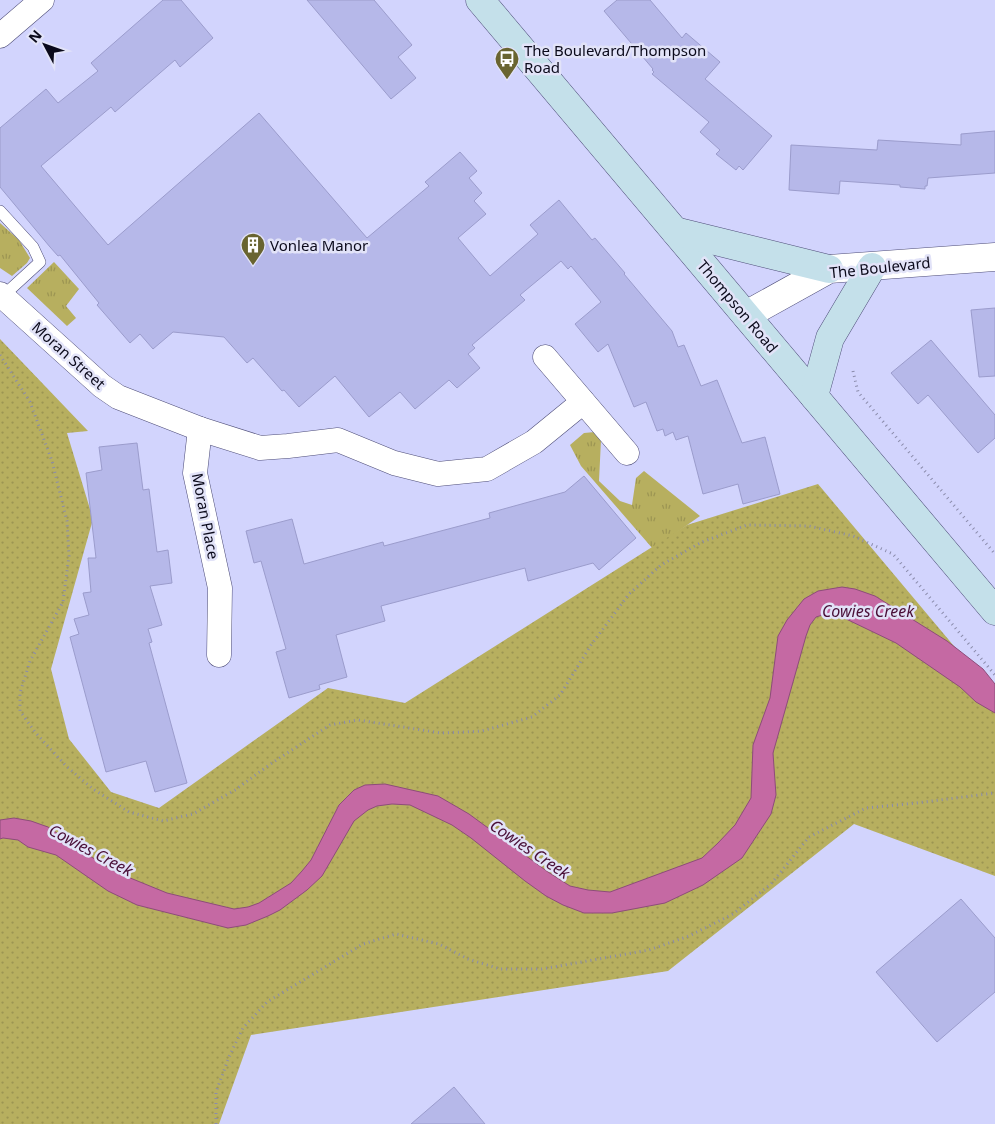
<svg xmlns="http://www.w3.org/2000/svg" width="995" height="1124" font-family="'Noto Sans',sans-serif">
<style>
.grass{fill:url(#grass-tufts)}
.park{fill:url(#park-dots)}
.water{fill:#c569a3;stroke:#8d4c7a}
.building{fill:#b6b8e9;stroke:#9b9ccc}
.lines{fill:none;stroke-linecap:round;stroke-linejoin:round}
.service-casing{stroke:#4e4d78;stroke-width:12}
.minor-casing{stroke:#4e4d78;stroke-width:25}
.tertiary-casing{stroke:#4e4d78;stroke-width:29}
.secondary-casing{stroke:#4e4d78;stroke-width:29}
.path{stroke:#8b8cac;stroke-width:3;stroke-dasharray:1 4;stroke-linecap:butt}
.service{stroke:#fff;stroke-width:11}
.minor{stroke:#fff;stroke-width:24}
.tertiary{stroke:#fff;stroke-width:28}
.secondary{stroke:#c4e0ea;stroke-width:28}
.labels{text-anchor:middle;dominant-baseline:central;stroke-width:5;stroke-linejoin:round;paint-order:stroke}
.poi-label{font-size:15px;fill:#0b0a1b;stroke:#e2e3f8;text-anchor:start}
.street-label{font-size:15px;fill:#0b0a1b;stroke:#e2e3f8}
.water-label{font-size:16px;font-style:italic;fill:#490f37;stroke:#e2e3f8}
</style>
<defs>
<pattern id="grass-tufts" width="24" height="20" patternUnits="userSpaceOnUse" patternTransform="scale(1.25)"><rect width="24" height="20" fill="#b7af5f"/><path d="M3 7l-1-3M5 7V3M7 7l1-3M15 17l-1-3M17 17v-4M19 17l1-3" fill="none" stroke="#9c9552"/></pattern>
<pattern id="park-dots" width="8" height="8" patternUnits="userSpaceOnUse" patternTransform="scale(1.25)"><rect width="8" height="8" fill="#b7af5f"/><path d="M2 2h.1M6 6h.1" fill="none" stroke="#9c9552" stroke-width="1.8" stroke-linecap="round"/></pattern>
</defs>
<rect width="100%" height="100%" fill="#d2d4fd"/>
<g class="grass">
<path d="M 0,223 L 19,240 L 30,258 L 27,263 L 12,276 L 0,268 Z"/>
<path d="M 54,262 L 79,289 L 66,306 L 76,318 L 67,326 L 27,288 Z"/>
<path d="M 595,432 L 601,440 L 599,481 L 620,501 L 632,505 L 636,478 L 644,471 L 700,516 L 653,549 L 581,466 L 570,445 L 584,433 Z"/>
</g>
<path class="park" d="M 0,339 L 88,431 L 67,433 L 93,519 L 51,669 L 69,739 L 111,792 L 159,808 L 328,688 L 405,703 L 687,525 L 818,484 L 995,695 L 995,876 L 854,824 L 668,971 L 251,1035 L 219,1124 L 0,1124 Z"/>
<path class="water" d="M 842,587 L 855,589 L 875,596 L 947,641 L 983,669 L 995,684 L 995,713 L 976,702 L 960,687 L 896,643 L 842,617 L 826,614 L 816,617 L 810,625 L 806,636 L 773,753 L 776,795 L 771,814 L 742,858 L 703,885 L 665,903 L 612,913 L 584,913 L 563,905 L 546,896 L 525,881 L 471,838 L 452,825 L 410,805 L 392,804 L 377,806 L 368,810 L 354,821 L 322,876 L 307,890 L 280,910 L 268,916 L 246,925 L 228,928 L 137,905 L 108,891 L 56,855 L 28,847 L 18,840 L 3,838 L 0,839 L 0,820 L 14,818 L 31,821 L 48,827 L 96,860 L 118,873 L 167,893 L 234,909 L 248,907 L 259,903 L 291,883 L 302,871 L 311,860 L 339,805 L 354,790 L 365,785 L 385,784 L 438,796 L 469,814 L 548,872 L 570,886 L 588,890 L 610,892 L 702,858 L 718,843 L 735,825 L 751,798 L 753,745 L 770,698 L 778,636 L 787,620 L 804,599 L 818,591 Z"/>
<g class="building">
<path d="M 163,0 L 181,0 L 213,38 L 180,67 L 175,60 L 115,112 L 111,107 L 41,166 L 108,245 L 259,113 L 367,238 L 429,186 L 425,182 L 460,152 L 477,171 L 469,178 L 482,193 L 474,201 L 486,214 L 458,238 L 490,276 L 538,234 L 530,225 L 559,200 L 592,240 L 595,238 L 625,273 L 624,274 L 672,331 L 678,347 L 684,345 L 701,386 L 717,380 L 742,443 L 765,437 L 780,494 L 743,504 L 738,484 L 703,494 L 688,436 L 676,440 L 673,432 L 665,436 L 663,429 L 657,431 L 646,402 L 634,407 L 608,344 L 598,352 L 575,324 L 601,302 L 571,266 L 568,269 L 561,261 L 520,295 L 525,300 L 472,345 L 475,348 L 468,354 L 480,368 L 457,388 L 449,380 L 415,409 L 400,392 L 369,417 L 335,376 L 299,407 L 284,390 L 282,391 L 253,358 L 247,363 L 224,337 L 173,332 L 153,349 L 140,334 L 130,343 L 97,305 L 99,303 L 60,255 L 58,256 L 50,247 L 0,187 L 0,128 L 46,89 L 58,103 L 98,71 L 91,63 Z"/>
<path d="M 307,0 L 374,0 L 412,45 L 398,57 L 416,78 L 391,99 Z"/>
<path d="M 617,0 L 650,0 L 682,38 L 686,33 L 720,62 L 705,79 L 772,136 L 743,170 L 739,166 L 736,170 L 716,154 L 720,150 L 700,132 L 709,122 L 652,74 L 654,72 L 652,70 L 653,69 L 604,11 Z"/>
<path d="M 995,131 L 995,173 L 928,178 L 927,186 L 925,186 L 925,189 L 900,187 L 900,185 L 840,181 L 839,194 L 789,190 L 791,145 L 877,150 L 878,140 L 961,145 L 961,134 Z"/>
<path d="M 995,308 L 995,376 L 979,377 L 971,310 Z"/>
<path d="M 931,340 L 995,415 L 995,438 L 978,453 L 928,395 L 918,404 L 891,373 Z"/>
<path d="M 137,443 L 143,490 L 149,489 L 157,552 L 168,550 L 172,583 L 150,586 L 162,625 L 148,629 L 152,642 L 149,643 L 187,783 L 155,792 L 146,761 L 106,772 L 70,637 L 79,634 L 74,619 L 89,615 L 83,593 L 91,592 L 88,558 L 96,558 L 86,473 L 102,470 L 99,447 Z"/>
<path d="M 584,476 L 636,538 L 599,570 L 593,563 L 528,581 L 525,568 L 381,606 L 385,621 L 336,635 L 347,677 L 319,685 L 320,689 L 289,698 L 276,652 L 286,649 L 261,561 L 254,563 L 246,531 L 292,519 L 304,564 L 383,542 L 384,546 L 490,518 L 489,513 L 565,492 Z"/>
<path d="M 961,899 L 995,938 L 995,992 L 937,1042 L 876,972 Z"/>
<path d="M 454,1087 L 485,1124 L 411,1124 Z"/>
</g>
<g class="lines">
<defs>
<path id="service" d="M 0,211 L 33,247 L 40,262 L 3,296"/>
<g id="minor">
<path d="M 0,36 L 42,0"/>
<path d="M 0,294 L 102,386 L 118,397 L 200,429 L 260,448 L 288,446 L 338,440 L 394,463 L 438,474 L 487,469 L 534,442 L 583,402"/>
<path d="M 545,357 L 627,453"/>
<path d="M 200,429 L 195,473 L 220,588 L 219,655"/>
</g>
<path id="tertiary" d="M 746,315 L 829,269 L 995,257"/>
<g id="secondary">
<path d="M 480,0 L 995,611"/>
<path d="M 675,231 L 829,269"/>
<path d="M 814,396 L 830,338 L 872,267"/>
</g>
</defs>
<use href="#service" class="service-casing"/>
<use href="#minor" class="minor-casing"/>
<use href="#tertiary" class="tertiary-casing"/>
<use href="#secondary" class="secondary-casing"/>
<g class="path">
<path d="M 0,355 L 30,402 L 52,461 L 67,521 L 69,556 L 63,602 L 30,661 L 20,693 L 20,711 L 35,732 L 66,766 L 93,789 L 129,812 L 163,821 L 193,814 L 235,790 L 272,763 L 330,725 L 358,720 L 441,733 L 482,731 L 532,717 L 560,695 L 591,645 L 629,594 L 661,565 L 702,542 L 747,525 L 809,526 L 853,536 L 893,554 L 995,675"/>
<path d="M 853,371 L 858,392 L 995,554"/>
<path d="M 216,1124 L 216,1092 L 229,1057 L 243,1028 L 267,1002 L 363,944 L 396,934 L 439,944 L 468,959 L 500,969 L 542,969 L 649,950 L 689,936 L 733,914 L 771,884 L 809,837 L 866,808 L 916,803 L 995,793"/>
</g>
<use href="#service" class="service"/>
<use href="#minor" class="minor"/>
<use href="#tertiary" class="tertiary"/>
<use href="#secondary" class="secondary"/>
</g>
<defs>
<symbol id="bus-pin" viewBox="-11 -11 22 30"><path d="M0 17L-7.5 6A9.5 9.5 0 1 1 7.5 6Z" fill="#696430" stroke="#e2e3f8"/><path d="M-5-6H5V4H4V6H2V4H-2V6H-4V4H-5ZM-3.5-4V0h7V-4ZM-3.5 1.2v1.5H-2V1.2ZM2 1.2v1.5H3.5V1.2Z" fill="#fff"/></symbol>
<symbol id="building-pin" viewBox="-11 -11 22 30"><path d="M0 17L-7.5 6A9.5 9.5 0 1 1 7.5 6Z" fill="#696430" stroke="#e2e3f8"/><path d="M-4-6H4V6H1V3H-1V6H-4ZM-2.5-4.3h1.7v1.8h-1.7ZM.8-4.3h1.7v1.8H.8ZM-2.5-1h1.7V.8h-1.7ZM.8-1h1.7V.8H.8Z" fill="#fff"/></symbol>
</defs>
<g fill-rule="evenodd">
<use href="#bus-pin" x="493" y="45" width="28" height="38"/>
<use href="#building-pin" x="239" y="231" width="28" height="38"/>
</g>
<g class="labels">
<g class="poi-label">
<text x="524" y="50">The Boulevard/Thompson<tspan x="524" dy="17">Road</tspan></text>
<text x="270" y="245">Vonlea Manor</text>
</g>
<g class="street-label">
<text transform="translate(880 267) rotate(-6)">The Boulevard</text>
<text transform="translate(738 306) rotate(50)">Thompson Road</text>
<text transform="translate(69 355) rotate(42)">Moran Street</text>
<text transform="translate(206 516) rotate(79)">Moran Place</text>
</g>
<g class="water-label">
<text x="868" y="611">Cowies Creek</text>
<text transform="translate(530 849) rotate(34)">Cowies Creek</text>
<text transform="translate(91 850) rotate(28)">Cowies Creek</text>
</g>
</g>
<g transform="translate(45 45) rotate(311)" stroke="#e2e3f8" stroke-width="4" paint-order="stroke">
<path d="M0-4L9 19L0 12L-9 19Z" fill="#0b0a1b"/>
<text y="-8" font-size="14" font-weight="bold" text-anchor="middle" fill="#0b0a1b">N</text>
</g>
</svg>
